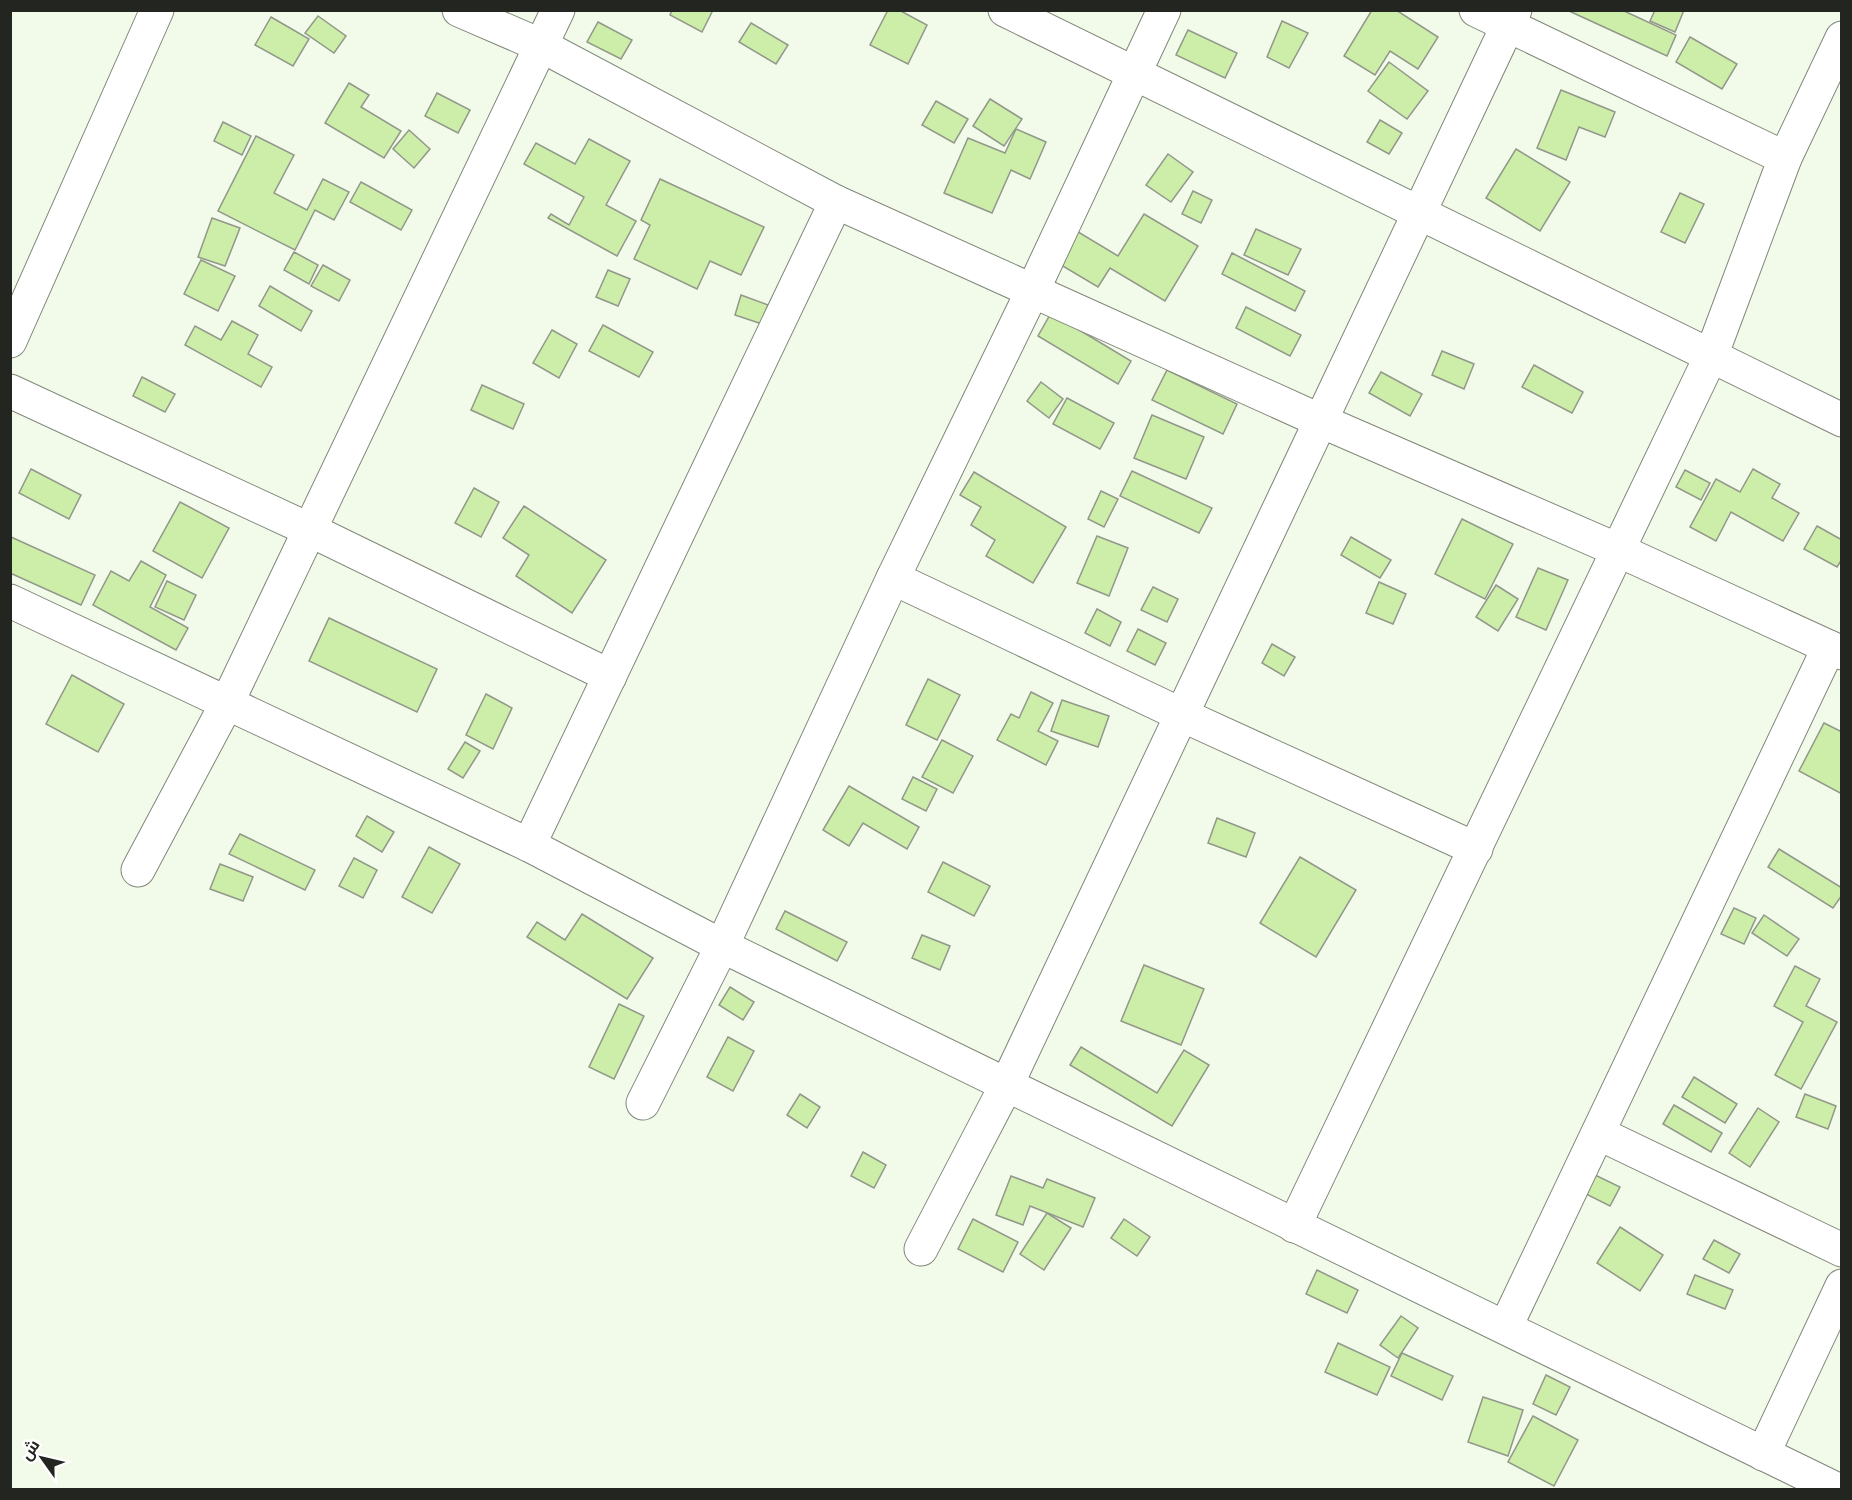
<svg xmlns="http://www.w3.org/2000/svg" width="1852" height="1500" font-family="Jost,Cairo,sans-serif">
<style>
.building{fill:#cdeea8;stroke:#91988a;stroke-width:1.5}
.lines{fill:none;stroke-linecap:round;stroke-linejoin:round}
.minor-casing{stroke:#81887a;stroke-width:35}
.minor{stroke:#fff;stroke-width:33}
</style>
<rect width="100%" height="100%" fill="#f2faea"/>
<g class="building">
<path d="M 672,10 L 713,10 L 702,32 L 670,15 Z"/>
<path d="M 888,10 L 899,10 L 927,25 L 908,64 L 870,45 Z"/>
<path d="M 1372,10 L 1396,10 L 1438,37 L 1418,69 L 1390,51 L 1375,75 L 1344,56 Z"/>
<path d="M 1622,10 L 1676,35 L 1667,56 L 1569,11 Z"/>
<path d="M 1655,10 L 1684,10 L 1675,32 L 1650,21 Z"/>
<path d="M 318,16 L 346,36 L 334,53 L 305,33 Z"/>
<path d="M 271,17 L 309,39 L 293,66 L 255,45 Z"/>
<path d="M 1282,21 L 1308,33 L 1289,68 L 1267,57 Z"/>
<path d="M 598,22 L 632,40 L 621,59 L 587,42 Z"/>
<path d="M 751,23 L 788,45 L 776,64 L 739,42 Z"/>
<path d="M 1188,30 L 1237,53 L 1225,78 L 1176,55 Z"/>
<path d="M 1690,37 L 1737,64 L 1722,89 L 1676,62 Z"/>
<path d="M 1389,62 L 1428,91 L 1407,119 L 1368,91 Z"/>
<path d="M 349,83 L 369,95 L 361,107 L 401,131 L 384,158 L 325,123 Z"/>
<path d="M 1561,90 L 1615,112 L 1605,137 L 1579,127 L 1566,160 L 1537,148 Z"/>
<path d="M 437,93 L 470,110 L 458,133 L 425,116 Z"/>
<path d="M 990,99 L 1022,119 L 1004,146 L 973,126 Z"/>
<path d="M 936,101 L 968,119 L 954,143 L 922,125 Z"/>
<path d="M 1380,120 L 1402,133 L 1389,154 L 1367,142 Z"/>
<path d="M 223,122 L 251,136 L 242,155 L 214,141 Z"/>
<path d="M 1016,129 L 1046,142 L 1030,179 L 1011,170 L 992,213 L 944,193 L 968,138 L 1005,153 Z"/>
<path d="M 409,130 L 430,149 L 414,168 L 393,149 Z"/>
<path d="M 256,136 L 294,155 L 274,193 L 307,210 L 323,179 L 349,192 L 334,220 L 315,210 L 295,250 L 218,211 Z"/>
<path d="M 589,139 L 630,161 L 606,205 L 636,221 L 617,256 L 548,218 L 551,214 L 569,225 L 584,197 L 524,164 L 536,143 L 575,164 Z"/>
<path d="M 1516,149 L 1570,182 L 1540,231 L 1486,198 Z"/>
<path d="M 1168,154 L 1193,172 L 1171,202 L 1146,185 Z"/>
<path d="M 660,179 L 764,227 L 741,275 L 710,261 L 697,289 L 634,259 L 650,225 L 641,220 Z"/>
<path d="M 361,182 L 412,210 L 401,230 L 350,202 Z"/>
<path d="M 1193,191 L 1212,200 L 1201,223 L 1182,214 Z"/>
<path d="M 1680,193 L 1704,204 L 1685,243 L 1661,232 Z"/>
<path d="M 1144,214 L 1198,246 L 1165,301 L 1110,268 L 1098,287 L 1056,262 L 1075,230 L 1118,256 Z"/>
<path d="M 212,218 L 240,228 L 225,266 L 198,257 Z"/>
<path d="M 1256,229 L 1301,249 L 1288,275 L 1244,255 Z"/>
<path d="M 294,252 L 318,265 L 309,284 L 284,270 Z"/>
<path d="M 1232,253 L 1305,291 L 1295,311 L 1222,274 Z"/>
<path d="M 201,260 L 235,276 L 218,311 L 184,294 Z"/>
<path d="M 323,265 L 350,280 L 339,301 L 311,286 Z"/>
<path d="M 608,270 L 630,279 L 618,306 L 596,297 Z"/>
<path d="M 270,286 L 312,311 L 301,331 L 259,306 Z"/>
<path d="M 741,295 L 768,305 L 762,324 L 735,315 Z"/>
<path d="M 1246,307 L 1301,335 L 1290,356 L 1236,328 Z"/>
<path d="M 1051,313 L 1131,361 L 1118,384 L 1038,336 Z"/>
<path d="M 232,321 L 258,335 L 248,354 L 272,367 L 261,387 L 185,345 L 195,326 L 221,340 Z"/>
<path d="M 603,325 L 653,352 L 639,377 L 589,351 Z"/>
<path d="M 552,330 L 577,344 L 559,378 L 533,363 Z"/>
<path d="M 1442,351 L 1474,364 L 1464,389 L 1432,375 Z"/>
<path d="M 1534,365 L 1583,392 L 1572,413 L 1522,387 Z"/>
<path d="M 1167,370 L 1237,404 L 1223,434 L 1152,400 Z"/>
<path d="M 1381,372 L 1422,394 L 1410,416 L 1369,393 Z"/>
<path d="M 142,377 L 175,394 L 165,412 L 133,396 Z"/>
<path d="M 1041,382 L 1063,399 L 1049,418 L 1027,401 Z"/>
<path d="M 482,385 L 524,404 L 513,429 L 471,410 Z"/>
<path d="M 1067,398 L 1114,423 L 1100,449 L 1053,424 Z"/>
<path d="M 1152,415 L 1204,437 L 1186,479 L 1134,458 Z"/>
<path d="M 31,469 L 81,495 L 69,519 L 19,493 Z"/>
<path d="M 1753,469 L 1780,484 L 1772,498 L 1799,513 L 1783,541 L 1731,512 L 1716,541 L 1690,527 L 1716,479 L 1740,492 Z"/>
<path d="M 1685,470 L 1710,483 L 1701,500 L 1676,487 Z"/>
<path d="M 1132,471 L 1212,508 L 1199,533 L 1120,496 Z"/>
<path d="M 974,472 L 1066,527 L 1033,583 L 986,556 L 995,540 L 971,525 L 981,507 L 960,495 Z"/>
<path d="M 474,488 L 499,502 L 481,537 L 455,523 Z"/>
<path d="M 1101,491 L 1118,499 L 1104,527 L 1088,519 Z"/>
<path d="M 180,502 L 229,528 L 202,578 L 153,551 Z"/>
<path d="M 524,506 L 606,560 L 572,613 L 516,576 L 529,555 L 503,538 Z"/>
<path d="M 1462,519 L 1513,544 L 1485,599 L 1435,574 Z"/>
<path d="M 1817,526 L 1842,540 L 1842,559 L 1837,567 L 1804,549 Z"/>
<path d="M 1097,536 L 1128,548 L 1109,596 L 1077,583 Z"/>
<path d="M 11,537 L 95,575 L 81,605 L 10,573 Z"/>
<path d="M 1351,537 L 1391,560 L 1380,578 L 1341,555 Z"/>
<path d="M 141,561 L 166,575 L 150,607 L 188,628 L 176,650 L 93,605 L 111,571 L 129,581 Z"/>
<path d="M 1538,568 L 1568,580 L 1546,630 L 1516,617 Z"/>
<path d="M 167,581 L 196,595 L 184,620 L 155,607 Z"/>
<path d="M 1379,582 L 1406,594 L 1393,624 L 1366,613 Z"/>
<path d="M 1496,585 L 1518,599 L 1498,631 L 1476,617 Z"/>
<path d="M 1153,587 L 1178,599 L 1167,622 L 1141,610 Z"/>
<path d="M 1097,609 L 1121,622 L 1110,646 L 1085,633 Z"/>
<path d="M 329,618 L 437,669 L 417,712 L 309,661 Z"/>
<path d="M 1138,629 L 1166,643 L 1155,665 L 1127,651 Z"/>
<path d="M 1272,644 L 1295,657 L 1284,676 L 1262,663 Z"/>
<path d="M 72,675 L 124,704 L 98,752 L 46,724 Z"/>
<path d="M 928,679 L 960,695 L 937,740 L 906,725 Z"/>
<path d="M 1031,692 L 1053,703 L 1038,731 L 1058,741 L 1046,765 L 997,740 L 1011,714 L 1019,718 Z"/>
<path d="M 486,694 L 512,708 L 493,749 L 466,735 Z"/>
<path d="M 1062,700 L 1109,716 L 1098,747 L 1051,731 Z"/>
<path d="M 1824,723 L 1842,732 L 1842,794 L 1799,771 Z"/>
<path d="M 942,740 L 973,756 L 953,793 L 922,777 Z"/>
<path d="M 465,742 L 480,751 L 463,778 L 448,769 Z"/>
<path d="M 913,777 L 937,789 L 926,811 L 902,799 Z"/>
<path d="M 849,786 L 919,827 L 907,849 L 863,823 L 849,846 L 823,830 Z"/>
<path d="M 367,816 L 394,832 L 382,852 L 356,836 Z"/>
<path d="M 1217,818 L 1255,833 L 1246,857 L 1208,843 Z"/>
<path d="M 240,834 L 315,870 L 305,890 L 229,854 Z"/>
<path d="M 429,847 L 460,864 L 432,913 L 402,897 Z"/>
<path d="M 1779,849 L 1842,888 L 1842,895 L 1833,908 L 1768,867 Z"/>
<path d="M 1300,857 L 1356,890 L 1316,957 L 1260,923 Z"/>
<path d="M 354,858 L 377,870 L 363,898 L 339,886 Z"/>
<path d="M 943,862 L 990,886 L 974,916 L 928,892 Z"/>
<path d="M 220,864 L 253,877 L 243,901 L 210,889 Z"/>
<path d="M 1734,908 L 1756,918 L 1744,944 L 1721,934 Z"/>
<path d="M 785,911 L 847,942 L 837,961 L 776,929 Z"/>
<path d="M 582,914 L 653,958 L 627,999 L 527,937 L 537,922 L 565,940 Z"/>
<path d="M 1764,915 L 1799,939 L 1787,956 L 1752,933 Z"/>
<path d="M 922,935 L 950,946 L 940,970 L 912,958 Z"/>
<path d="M 1144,965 L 1204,989 L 1181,1045 L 1121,1021 Z"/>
<path d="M 1795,966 L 1820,979 L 1806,1006 L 1837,1022 L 1801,1089 L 1775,1075 L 1803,1022 L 1774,1006 Z"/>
<path d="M 730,987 L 754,1002 L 743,1020 L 719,1005 Z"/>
<path d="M 619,1004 L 644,1016 L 614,1079 L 589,1067 Z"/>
<path d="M 728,1037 L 754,1051 L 733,1091 L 707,1077 Z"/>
<path d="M 1081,1047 L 1157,1093 L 1184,1050 L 1209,1065 L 1172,1126 L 1070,1065 Z"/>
<path d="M 1694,1077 L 1737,1104 L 1725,1123 L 1682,1097 Z"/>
<path d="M 800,1094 L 820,1107 L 807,1128 L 787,1115 Z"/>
<path d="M 1805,1094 L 1836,1106 L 1828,1129 L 1796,1117 Z"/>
<path d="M 1674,1105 L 1722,1133 L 1711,1152 L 1663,1124 Z"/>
<path d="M 1758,1108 L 1779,1122 L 1750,1167 L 1729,1153 Z"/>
<path d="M 863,1152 L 886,1165 L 874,1188 L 851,1176 Z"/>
<path d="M 1593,1174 L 1620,1187 L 1610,1206 L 1584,1193 Z"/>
<path d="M 1011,1176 L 1043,1188 L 1047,1179 L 1095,1198 L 1083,1227 L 1030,1206 L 1023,1225 L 996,1215 Z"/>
<path d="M 1047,1213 L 1071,1228 L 1044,1270 L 1020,1254 Z"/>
<path d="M 973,1219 L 1018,1242 L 1003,1272 L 958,1249 Z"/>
<path d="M 1124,1219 L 1150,1237 L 1137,1256 L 1111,1238 Z"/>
<path d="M 1620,1227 L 1663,1255 L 1640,1291 L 1597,1263 Z"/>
<path d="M 1714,1240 L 1740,1254 L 1729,1273 L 1703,1259 Z"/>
<path d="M 1317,1270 L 1358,1290 L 1347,1313 L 1306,1294 Z"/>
<path d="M 1695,1275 L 1733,1290 L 1725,1309 L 1687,1294 Z"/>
<path d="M 1401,1316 L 1418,1328 L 1398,1358 L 1380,1345 Z"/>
<path d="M 1338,1343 L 1390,1367 L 1377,1395 L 1325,1372 Z"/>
<path d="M 1402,1353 L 1453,1376 L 1442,1400 L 1391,1376 Z"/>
<path d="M 1546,1375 L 1570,1387 L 1556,1415 L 1533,1404 Z"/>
<path d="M 1483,1397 L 1523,1410 L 1508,1456 L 1468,1442 Z"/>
<path d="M 1533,1416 L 1578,1440 L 1554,1486 L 1508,1462 Z"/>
</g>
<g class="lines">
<defs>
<g id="minor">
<path d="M 459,10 L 542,46 L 836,202 L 1321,421 L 1620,551 L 1842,653"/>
<path d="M 1005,10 L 1842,420"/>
<path d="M 1476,10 L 1785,158"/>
<path d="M 10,341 L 157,10"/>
<path d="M 10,391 L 310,530 L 610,676"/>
<path d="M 893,578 L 1182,715 L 1476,849"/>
<path d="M 10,601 L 529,845 L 722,946 L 1838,1490"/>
<path d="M 529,845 L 836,202"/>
<path d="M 138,870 L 227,703 L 558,10"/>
<path d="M 643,1103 L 722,946 L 893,578 L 1032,292 L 1164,10"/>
<path d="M 1598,1133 L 1842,1250"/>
<path d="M 1294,1226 L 1711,356 L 1785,158 L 1842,38"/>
<path d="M 921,1249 L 1007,1084 L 1515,10"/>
<path d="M 1506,1326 L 1829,647"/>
<path d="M 1763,1454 L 1842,1286"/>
</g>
</defs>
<use href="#minor" class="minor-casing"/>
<use href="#minor" class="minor"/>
</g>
<rect width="1852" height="1500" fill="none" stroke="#232520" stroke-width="24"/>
<g transform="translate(42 1458) rotate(304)" stroke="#ffffff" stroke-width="4.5" paint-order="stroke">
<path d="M0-4.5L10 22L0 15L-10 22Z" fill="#232520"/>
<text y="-9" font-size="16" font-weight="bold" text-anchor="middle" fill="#232520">ش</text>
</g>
</svg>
